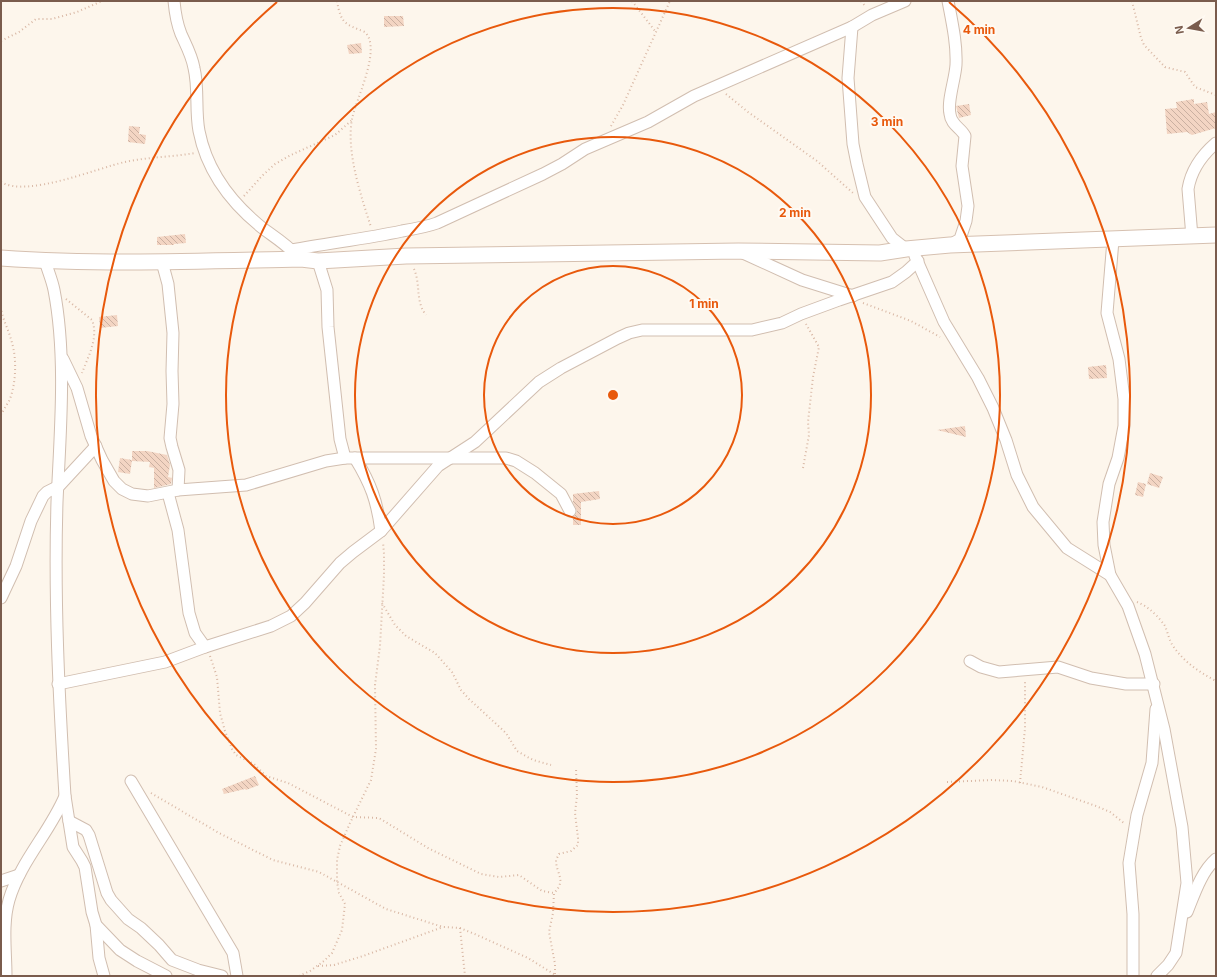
<svg xmlns="http://www.w3.org/2000/svg" width="1217" height="977" font-family="Inter,sans-serif">
<style>
.building{fill:url(#building-back-hatch)}
.lines{fill:none;stroke-linecap:round;stroke-linejoin:round}
.street-casing{stroke:#d1beb0;stroke-width:13}
.secondary-casing{stroke:#d6c0b0;stroke-width:17}
.path{stroke:#d9b8a5;stroke-width:2;stroke-dasharray:1 3;stroke-linecap:butt}
.street{stroke:#fff;stroke-width:11}
.secondary{stroke:#fff;stroke-width:15}
.ring{fill:none;stroke:#e8590c;stroke-width:2}
.centre{fill:#e8590c;stroke:#fffaf3;stroke-width:2}
.ring-label{font-size:12px;text-anchor:middle;font-weight:bold;fill:#e8590c;stroke:#fffaf3;stroke-width:4;stroke-linejoin:round;paint-order:stroke}
</style>
<defs>
<pattern id="building-back-hatch" width="6" height="6" patternUnits="userSpaceOnUse"><rect width="6" height="6" fill="#f3d5c3"/><path d="M-1 5l2 2M0 0l6 6M5-1l2 2" fill="none" stroke="#cab0a1"/></pattern>
</defs>
<rect width="100%" height="100%" fill="#fdf6ec"/>
<g class="building">
<path d="M 384,16 L 403,16 L 404,26 L 384,27 Z"/>
<path d="M 361,43 L 362,53 L 349,54 L 347,45 Z"/>
<path d="M 1194,99 L 1194,104 L 1207,102 L 1209,114 L 1216,112 L 1216,128 L 1192,135 L 1187,132 L 1167,134 L 1165,109 L 1177,108 L 1176,102 Z"/>
<path d="M 969,104 L 971,115 L 959,118 L 956,106 Z"/>
<path d="M 129,126 L 140,127 L 139,134 L 146,135 L 145,144 L 128,142 Z"/>
<path d="M 185,234 L 186,243 L 174,244 L 174,245 L 157,245 L 157,237 Z"/>
<path d="M 117,315 L 118,326 L 100,328 L 99,317 Z"/>
<path d="M 1106,365 L 1107,378 L 1089,379 L 1088,367 Z"/>
<path d="M 965,426 L 966,437 L 937,430 Z"/>
<path d="M 132,451 L 147,451 L 167,455 L 170,465 L 168,477 L 172,478 L 171,484 L 154,488 L 154,468 L 149,467 L 150,462 L 132,461 Z"/>
<path d="M 120,458 L 132,460 L 130,474 L 118,472 Z"/>
<path d="M 1150,473 L 1163,477 L 1159,488 L 1147,484 Z"/>
<path d="M 1138,482 L 1146,484 L 1143,497 L 1135,495 Z"/>
<path d="M 599,491 L 600,499 L 581,502 L 581,525 L 573,525 L 573,517 L 576,514 L 577,511 L 573,502 L 573,494 Z"/>
<path d="M 255,776 L 259,785 L 246,790 L 245,789 L 224,794 L 222,789 Z"/>
</g>
<g class="lines">
<defs>
<g id="street">
<path d="M 174,1 C 175,12 177,24 181,34 C 186,45 192,56 194,68 C 199,89 195,110 199,131 C 207,172 233,205 265,230 C 276,238 287,245 296,255"/>
<path d="M 948,1 C 952,22 957,44 956,65 C 955,80 947,101 950,114 C 951,125 961,128 965,136 L 962,166 L 968,206 L 966,221 L 960,239 L 950,245"/>
<path d="M 852,27 L 848,78 L 853,144 L 857,164 L 865,197 L 892,238 L 906,249"/>
<path d="M 1192,237 L 1188,189 C 1191,171 1202,155 1216,143"/>
<path d="M 292,250 C 328,243 365,239 402,231 C 414,229 426,227 437,223 L 543,174 L 562,164 L 585,149 L 648,122 L 694,96 L 852,27 L 872,15 L 905,1"/>
<path d="M 743,253 L 802,280 L 853,296"/>
<path d="M 915,256 L 944,322 L 978,378 L 993,408 L 1006,440 L 1017,475 L 1033,507 L 1067,548 L 1110,575 L 1128,606 L 1145,654 L 1164,729 L 1182,827 L 1187,883 L 1176,953 L 1168,965 L 1157,976"/>
<path d="M 318,261 L 327,290 L 328,327 L 340,439 L 345,458"/>
<path d="M 162,262 L 168,284 L 173,333 L 172,371 L 173,404 L 170,438 L 172,447 L 179,470 L 178,490"/>
<path d="M 63,359 L 77,388 L 91,436 L 102,460 L 114,481 L 122,489 L 132,494 L 148,496 L 178,490 L 246,485 L 326,461 L 345,458 L 506,458 L 516,461 L 535,473 L 561,494 L 570,511"/>
<path d="M 355,458 C 371,484 377,501 381,531"/>
<path d="M 168,493 L 178,530 L 189,613 L 195,633 L 205,647"/>
<path d="M 1110,575 L 1104,545 L 1103,522 L 1109,484 L 1118,458 L 1124,426 L 1124,399 L 1119,359 L 1107,313 L 1113,240"/>
<path d="M 1,598 L 16,566 L 31,521 L 43,496 L 47,492 L 59,486 L 96,446"/>
<path d="M 970,661 L 981,667 L 999,672 L 1058,667 L 1091,678 L 1126,684 L 1154,684"/>
<path d="M 58,684 L 165,662 L 205,647 L 271,626 L 291,616 L 305,603 L 340,563 L 353,552 L 381,531 L 438,466 L 475,442 L 539,382 L 561,368 L 618,338 L 629,333 L 642,330 L 752,330 L 782,323 L 801,314 L 839,300 L 892,282 L 906,272 L 918,261"/>
<path d="M 131,781 L 233,953 L 237,976"/>
<path d="M 65,796 L 73,847 L 82,861 L 85,867 L 92,912 L 96,925 L 120,950 L 137,961 L 166,976"/>
<path d="M 69,821 L 86,830 L 89,835 L 107,893 L 111,900 L 128,919 L 141,928 L 159,945 L 172,960 L 198,970 L 222,976"/>
<path d="M 1,881 L 19,875"/>
<path d="M 1187,912 C 1194,895 1201,872 1216,859"/>
<path d="M 96,925 L 99,958 L 104,976"/>
<path d="M 6,976 C 6,951 2,924 9,900 C 20,862 50,832 65,796 C 59,698 54,600 57,502 C 60,434 67,357 54,290 C 52,280 48,271 45,261"/>
<path d="M 1133,976 L 1133,914 L 1129,863 L 1137,815 L 1152,763 L 1156,709"/>
</g>
<path id="secondary" d="M 1,258 C 101,265 201,261 301,259 L 318,261 L 406,256 L 738,251 L 880,253 L 906,249 L 950,245 L 1216,235"/>
</defs>
<use href="#street" class="street-casing"/>
<use href="#secondary" class="secondary-casing"/>
<g class="path">
<path d="M 337,1 C 341,24 345,24 365,32 C 382,49 356,99 352,119 C 346,152 361,196 371,227"/>
<path d="M 632,1 L 655,31"/>
<path d="M 861,1 L 866,7"/>
<path d="M 1132,1 L 1141,38 L 1144,45 L 1165,67 L 1185,72 L 1195,87 L 1216,95"/>
<path d="M 1,41 L 19,32 L 36,19 L 52,19 L 77,12 L 102,1"/>
<path d="M 726,94 L 748,112 L 817,161 L 853,193"/>
<path d="M 611,126 L 623,105 L 670,1"/>
<path d="M 1,182 C 27,198 97,168 125,162 C 148,157 172,157 195,153"/>
<path d="M 244,196 L 262,176 L 275,164 L 291,155 L 335,135 L 352,120"/>
<path d="M 414,269 C 421,285 415,301 426,315"/>
<path d="M 66,299 L 92,320 C 99,337 88,357 82,373"/>
<path d="M 863,303 L 911,321 L 940,337"/>
<path d="M 1,307 C 2,319 9,330 12,343 C 17,359 16,386 9,401 C 6,406 3,411 1,415"/>
<path d="M 803,468 L 809,435 L 808,422 L 813,377 L 819,347 L 806,324"/>
<path d="M 1137,602 C 1148,606 1159,617 1165,626 C 1168,633 1169,640 1173,646 C 1184,662 1199,672 1216,681"/>
<path d="M 382,603 L 395,625 L 406,636 L 435,653 L 452,672 L 461,690 L 469,699 L 506,733 L 517,751 L 533,760 L 551,765"/>
<path d="M 210,656 L 217,677 L 220,713 L 225,731 L 232,749 L 236,755 L 254,764 L 266,776 L 288,783 L 353,817 L 379,818 L 428,848 L 481,874 L 499,877 L 519,875 L 542,891 L 554,893"/>
<path d="M 947,782 L 992,780 L 1013,781 L 1042,787 L 1096,806 L 1110,812 L 1125,824"/>
<path d="M 1020,783 L 1025,728 L 1025,680"/>
<path d="M 151,793 L 219,833 L 273,860 L 319,872 L 386,909 L 443,927 L 460,928 L 477,935 L 528,958 L 557,976"/>
<path d="M 460,928 L 465,976"/>
<path d="M 318,966 L 334,965 L 363,956 L 443,927"/>
<path d="M 555,974 L 555,964 L 549,932 L 553,913 L 554,893 C 567,880 556,874 556,860 L 559,854 L 571,851 L 578,845 L 578,838 L 575,813 L 577,796 L 576,768"/>
<path d="M 299,976 L 310,971 L 324,961 L 332,953 L 342,930 L 345,904 L 339,893 L 337,882 L 337,860 L 340,846 L 350,823 L 371,780 L 376,749 L 375,685 L 380,646 L 384,575 L 384,554 L 383,542"/>
</g>
<use href="#street" class="street"/>
<use href="#secondary" class="secondary"/>
</g>
<g class="ring">
<circle cx="613" cy="395" r="129"/>
<circle cx="613" cy="395" r="258"/>
<circle cx="613" cy="395" r="387"/>
<path d="M949 2A517 517 0 1 1 277 2"/>
</g>
<circle cx="613" cy="395" r="6" class="centre"/>
<g class="ring-label">
<text x="979" y="34">4 min</text>
<text x="887" y="126">3 min</text>
<text x="795" y="217">2 min</text>
<text x="704" y="308">1 min</text>
</g>
<rect width="1217" height="977" fill="none" stroke="#7a5c4d" stroke-width="4"/>
<g transform="translate(1189 28) rotate(259)" stroke="#fffaf3" stroke-width="3" paint-order="stroke">
<path d="M0-3L7 15L0 10L-7 15Z" fill="#7a5c4d"/>
<text y="-6" font-size="11" font-weight="bold" text-anchor="middle" fill="#7a5c4d">N</text>
</g>
</svg>
